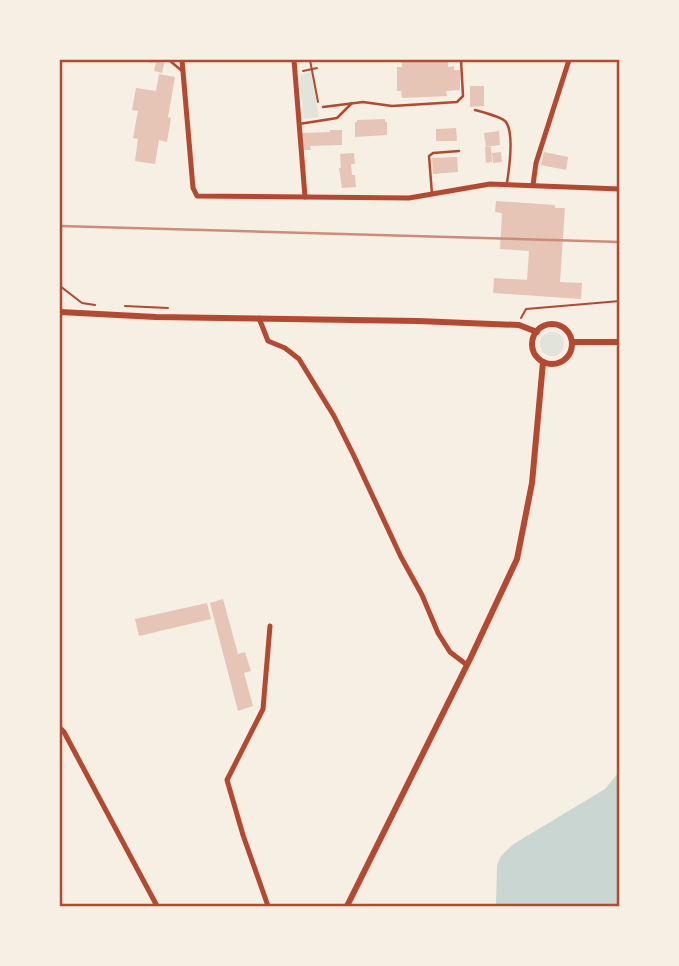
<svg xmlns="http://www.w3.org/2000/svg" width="679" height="966" font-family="Lora,serif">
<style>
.green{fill:#e2e4dc}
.water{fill:#c9d6d2}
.building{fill:#e6c5b7}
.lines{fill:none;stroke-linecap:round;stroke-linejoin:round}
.path{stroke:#b5482f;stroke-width:2}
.service{stroke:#b5482f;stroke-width:2.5}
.minor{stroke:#b5482f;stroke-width:5}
.tertiary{stroke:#b5482f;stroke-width:6}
.rail{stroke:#cf8b77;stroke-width:2.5}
.neatline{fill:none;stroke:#b5482f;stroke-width:2.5}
</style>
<rect width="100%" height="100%" fill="#f6efe4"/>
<g class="green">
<path d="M 311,72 L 319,117 L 304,119 L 299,75 Z"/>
<circle cx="552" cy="344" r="12"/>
</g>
<path class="water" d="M 619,772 L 619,906 L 496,906 L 497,865 L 501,856 L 512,845 L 605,789 Z"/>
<g class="building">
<path d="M 147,60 L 165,60 L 162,73 L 154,71 L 156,62 L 150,63 Z"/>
<path d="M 402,60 L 448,60 L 448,67 L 454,66 L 454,70 L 460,70 L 460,90 L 446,91 L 447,96 L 402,98 L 401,91 L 397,91 L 397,67 L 402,67 Z"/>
<path d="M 159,74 L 175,77 L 168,117 L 171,118 L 167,142 L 159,140 L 155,164 L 135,161 L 138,139 L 133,138 L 138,111 L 132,110 L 136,88 L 156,91 Z"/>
<path d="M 470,86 L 484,86 L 484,106 L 470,107 Z"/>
<path d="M 385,119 L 385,122 L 387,122 L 387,135 L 355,137 L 355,122 L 357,122 L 357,120 Z"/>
<path d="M 456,128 L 457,141 L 436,141 L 436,129 Z"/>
<path d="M 330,130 L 342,130 L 342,145 L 310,146 L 311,150 L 303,150 L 302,133 L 330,132 Z"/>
<path d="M 499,131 L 500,145 L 486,147 L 484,133 Z"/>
<path d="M 485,147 L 491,147 L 492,162 L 486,163 Z"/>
<path d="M 501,152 L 502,162 L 493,163 L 492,153 Z"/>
<path d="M 544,152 L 568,157 L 566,170 L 541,165 Z"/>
<path d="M 354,153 L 355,164 L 351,164 L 352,175 L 355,175 L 356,187 L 342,188 L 339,168 L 341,168 L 340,154 Z"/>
<path d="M 457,157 L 458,172 L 433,174 L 432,158 Z"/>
<path d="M 496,201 L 555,205 L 555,208 L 565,208 L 560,282 L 582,283 L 581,299 L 493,293 L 494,278 L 527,280 L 529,251 L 500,249 L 502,213 L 495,212 Z"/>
<path d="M 223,599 L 238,654 L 245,652 L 251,671 L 244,673 L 253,706 L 238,711 L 210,603 Z"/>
<path d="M 207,603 L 211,619 L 139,636 L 135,619 Z"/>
</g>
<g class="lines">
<g class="path">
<path d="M 310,60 L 318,102"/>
<path d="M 303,71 L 317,68"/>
<path d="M 60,286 L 82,303 L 95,305"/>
<path d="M 125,306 L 168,308"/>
<path d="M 521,318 L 526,309 L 620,301"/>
</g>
<g class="service">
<path d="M 169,60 L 182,71"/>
<path d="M 323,107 L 363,102 L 392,106 L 457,102 L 463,96 L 461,60"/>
<path d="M 475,110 C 482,112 502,117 506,122 C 514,133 509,170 507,183"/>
<path d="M 299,124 L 337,118 L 352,103"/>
<path d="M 432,194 L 429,156 L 433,153 L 459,151"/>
</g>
<g class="minor">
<path d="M 182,60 L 193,188 L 197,196 L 409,198 L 490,184 L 620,189"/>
<path d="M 294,60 L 305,197"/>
<path d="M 533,185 L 536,163 L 569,60"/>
<path d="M 259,318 L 268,341 L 285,348 L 299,359 L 334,416 L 354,456 L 401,557 L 422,595 L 438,633 L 450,652 L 467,665"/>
<path d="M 60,728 L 64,732 L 157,906"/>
<path d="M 268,906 L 243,835 L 227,780 L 263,709 L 270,626"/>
</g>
<g class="tertiary">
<path d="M 60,312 L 156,317 L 418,321 L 519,325 L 537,332"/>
<circle cx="552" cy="344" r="20"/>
<path d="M 572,342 L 620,342"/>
<path d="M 347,906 L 471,657 L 517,559 L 532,483 L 543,362"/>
</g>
<path class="rail" d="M 60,226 L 620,242"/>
</g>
<rect width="679" height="966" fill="none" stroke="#f6efe4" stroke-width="122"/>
<rect x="61" y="61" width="557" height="844" class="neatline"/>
</svg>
